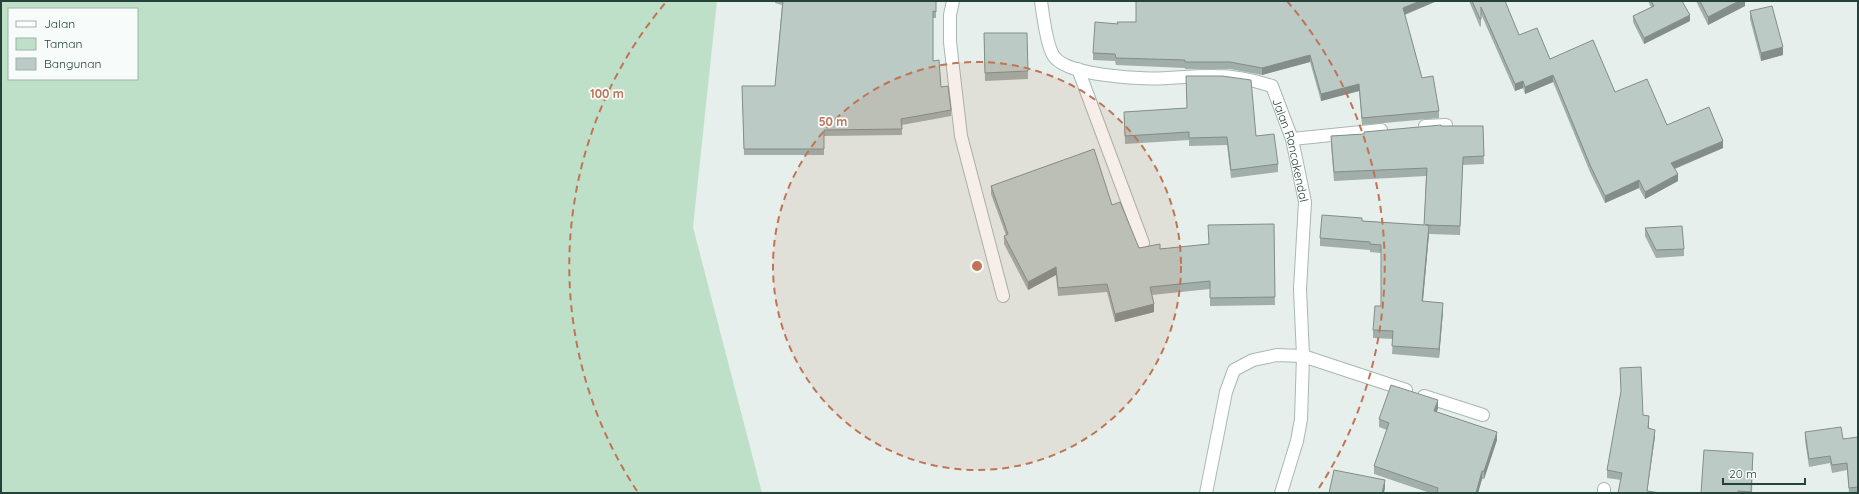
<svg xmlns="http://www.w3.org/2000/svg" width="1859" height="494" font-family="Quicksand,sans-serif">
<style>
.green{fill:#bfe0c8;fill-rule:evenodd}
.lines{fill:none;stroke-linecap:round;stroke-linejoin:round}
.minor-casing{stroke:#a8b8b2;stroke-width:14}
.minor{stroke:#fff;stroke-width:12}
.wall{fill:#a1aea9}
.shaded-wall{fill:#838d89}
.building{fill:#bbcac4;stroke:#838d89}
.ring{fill:none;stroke:#c07456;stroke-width:2;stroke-dasharray:7 5}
.labels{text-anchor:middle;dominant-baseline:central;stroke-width:3.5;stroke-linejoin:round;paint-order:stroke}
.street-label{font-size:12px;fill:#24423a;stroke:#f7fbf9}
.centre{fill:#c07456;stroke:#f7fbf9;stroke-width:2}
.ring-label{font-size:12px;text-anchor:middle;font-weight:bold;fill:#c07456;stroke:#f7fbf9;stroke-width:3.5;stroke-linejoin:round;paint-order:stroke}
</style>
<rect width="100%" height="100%" fill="#e6efeb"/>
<path class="green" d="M 1,1 L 717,1 L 693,227 L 762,493 L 1,493 ZM 9,9 L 137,9 L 137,79 L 9,79 Z"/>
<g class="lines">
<defs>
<g id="minor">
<path d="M 953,1 L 950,15 L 950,42 L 961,136 L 1003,296"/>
<path id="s1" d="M 1041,1 C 1043,15 1046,43 1053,55 C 1063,73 1119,77 1139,78 C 1164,80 1190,75 1215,76 C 1234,76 1254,80 1272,86 L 1292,139 L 1305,202 L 1300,289 L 1303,356 L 1301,419 L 1297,441 L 1281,493"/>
<path d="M 1078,69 L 1143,243"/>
<path d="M 1425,126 L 1446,125"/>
<path d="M 1292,139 L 1381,130"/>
<path d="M 1424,396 L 1483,415"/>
<path d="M 1604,489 L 1604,493"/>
<path d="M 1206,493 L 1226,392 L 1234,370 L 1253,360 L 1277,355 L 1303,356 L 1406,390"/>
</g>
</defs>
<use href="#minor" class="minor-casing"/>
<use href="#minor" class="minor"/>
</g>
<g class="wall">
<path d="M 775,1 L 936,1 L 936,18 L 933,18 L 933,61 L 941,87 L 951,110 L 951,116 L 902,125 L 902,135 L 824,136 L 824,155 L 744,155 L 742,86 L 775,86 L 782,5 L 775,3 Z"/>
<path d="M 1437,1 L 1405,15 L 1422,78 L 1439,111 L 1439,118 L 1362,125 L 1359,91 L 1321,101 L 1310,62 L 1262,75 L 1230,69 L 1185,69 L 1185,68 L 1116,65 L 1115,61 L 1093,60 L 1093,53 L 1117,24 L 1117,22 L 1136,22 Z"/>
<path d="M 1469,1 L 1505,1 L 1519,35 L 1550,59 L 1615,92 L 1667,125 L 1723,148 L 1675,169 L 1678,181 L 1645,199 L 1639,188 L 1605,203 L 1590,172 L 1553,82 L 1525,94 L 1523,88 L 1515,91 L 1481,14 L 1481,26 L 1480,27 Z"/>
<path d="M 1648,1 L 1682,1 L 1690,21 L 1644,44 L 1633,22 L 1633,16 L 1651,7 Z"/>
<path d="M 1696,1 L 1745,1 L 1745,6 L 1708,25 Z"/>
<path d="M 1750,11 L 1783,55 L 1761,61 L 1750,19 Z"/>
<path d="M 984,33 L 1028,71 L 1028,79 L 985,81 Z"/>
<path d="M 1186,76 L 1256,136 L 1278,164 L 1278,172 L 1231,178 L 1227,145 L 1189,146 L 1189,140 L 1125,144 L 1124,112 L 1187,108 Z"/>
<path d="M 1441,126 L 1483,126 L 1484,164 L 1463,165 L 1460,235 L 1429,234 L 1423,301 L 1443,311 L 1439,358 L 1392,354 L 1393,339 L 1373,338 L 1373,330 L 1381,306 L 1381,253 L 1370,252 L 1370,250 L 1320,246 L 1320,238 L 1362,221 L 1424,225 L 1426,176 L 1334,181 L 1331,145 L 1331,136 L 1364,134 Z"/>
<path d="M 991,186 L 1112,205 L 1139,248 L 1160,249 L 1208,244 L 1274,224 L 1275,305 L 1210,306 L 1210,289 L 1152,295 L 1154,312 L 1115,322 L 1107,292 L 1058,296 L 1056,275 L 1028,290 L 1004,244 L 1004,236 L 1006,235 L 991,194 Z"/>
<path d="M 1645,228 L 1684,249 L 1684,256 L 1656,258 L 1645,236 Z"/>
<path d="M 1438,408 L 1437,412 L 1497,440 L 1484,479 L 1482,479 L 1478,493 L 1430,493 L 1374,474 L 1374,466 L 1387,430 L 1379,427 L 1379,419 Z"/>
<path d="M 1643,415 L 1649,424 L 1649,428 L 1655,437 L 1618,493 L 1621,480 L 1607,478 L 1607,470 Z"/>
<path d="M 1805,432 L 1843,439 L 1858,437 L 1858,493 L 1849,493 L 1847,470 L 1832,473 L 1830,463 L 1809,467 L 1805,440 Z"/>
<path d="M 1753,461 L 1752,493 L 1701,493 Z"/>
</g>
<g class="shaded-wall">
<path d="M 1420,1 L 1437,1 L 1403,15 L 1403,8 Z"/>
<path d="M 1739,1 L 1745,1 L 1745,6 L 1708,25 L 1708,17 Z"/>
<path d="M 1690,15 L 1690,21 L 1644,44 L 1644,38 Z"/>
<path d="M 1783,47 L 1783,55 L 1761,61 L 1761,53 Z"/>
<path d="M 1310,55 L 1310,62 L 1262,75 L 1262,68 Z"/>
<path d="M 1553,75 L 1553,82 L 1525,94 L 1525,87 Z"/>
<path d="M 1523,81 L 1523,88 L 1515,91 L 1515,84 Z"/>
<path d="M 1359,84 L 1359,91 L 1321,101 L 1321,94 Z"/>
<path d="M 1723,141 L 1723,148 L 1671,170 L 1671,163 Z"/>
<path d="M 1678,174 L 1678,181 L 1645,199 L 1645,192 Z"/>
<path d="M 1639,180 L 1639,188 L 1605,203 L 1605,196 Z"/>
<path d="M 1429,225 L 1429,234 L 1422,310 L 1422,301 Z"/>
<path d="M 1056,267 L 1056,275 L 1028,290 L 1028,282 Z"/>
<path d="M 1443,303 L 1443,311 L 1439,358 L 1439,349 Z"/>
<path d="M 1154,304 L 1154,312 L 1115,322 L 1115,314 Z"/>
<path d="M 1438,400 L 1438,408 L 1434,419 L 1434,411 Z"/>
<path d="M 1649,416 L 1649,424 L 1648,436 L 1648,428 Z"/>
<path d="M 1655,430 L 1655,437 L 1647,493 L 1647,491 Z"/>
<path d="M 1497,432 L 1497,440 L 1484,479 L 1484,471 Z"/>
<path d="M 1482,471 L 1482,479 L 1478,493 L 1476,493 Z"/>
<path d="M 1385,480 L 1385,488 L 1384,493 L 1382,493 Z"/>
</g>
<g class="building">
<path d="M 783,1 L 936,1 L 936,12 L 933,11 L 933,61 L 939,60 L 941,87 L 948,86 L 951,110 L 901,119 L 902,129 L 824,130 L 824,149 L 744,149 L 742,86 L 775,86 Z"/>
<path d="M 1136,1 L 1420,1 L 1403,8 L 1422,78 L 1433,76 L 1439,111 L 1362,118 L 1359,84 L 1321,94 L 1310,55 L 1262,68 L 1230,62 L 1185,62 L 1185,60 L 1116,58 L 1115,54 L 1093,53 L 1095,22 L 1118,24 L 1117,22 L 1136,22 Z"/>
<path d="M 1472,1 L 1505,1 L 1519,35 L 1537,28 L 1550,59 L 1593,40 L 1615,92 L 1647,79 L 1667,125 L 1709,107 L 1723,141 L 1671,163 L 1678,174 L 1645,192 L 1639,180 L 1605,196 L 1590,165 L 1553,75 L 1525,87 L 1523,81 L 1515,84 L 1481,7 L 1481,19 L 1480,19 Z"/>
<path d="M 1651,1 L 1682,1 L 1690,15 L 1644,38 L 1633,16 L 1654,6 Z"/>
<path d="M 1700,1 L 1739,1 L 1708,17 Z"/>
<path d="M 1772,6 L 1783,47 L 1761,53 L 1750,11 Z"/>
<path d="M 984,33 L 1027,33 L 1028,71 L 985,73 Z"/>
<path d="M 1186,76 L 1222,76 L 1251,80 L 1256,136 L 1274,134 L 1278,164 L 1231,170 L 1227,137 L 1189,138 L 1189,132 L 1125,136 L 1124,112 L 1187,108 Z"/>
<path d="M 1441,125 L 1441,126 L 1483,126 L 1484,156 L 1463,157 L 1460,226 L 1425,225 L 1429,225 L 1422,301 L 1443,303 L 1439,349 L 1392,346 L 1393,331 L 1373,330 L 1375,306 L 1381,306 L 1381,245 L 1370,244 L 1370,242 L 1320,238 L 1322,215 L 1362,218 L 1362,221 L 1424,225 L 1427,168 L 1334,172 L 1331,136 L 1364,134 L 1364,132 Z"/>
<path d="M 1094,149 L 1112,205 L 1120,202 L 1139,248 L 1160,244 L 1160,249 L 1209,244 L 1208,225 L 1274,224 L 1275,297 L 1210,298 L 1210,281 L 1150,287 L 1154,304 L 1115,314 L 1107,284 L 1058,288 L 1056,267 L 1028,282 L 1004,236 L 1008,234 L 991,186 Z"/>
<path d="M 1682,226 L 1684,249 L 1656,250 L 1645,228 Z"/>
<path d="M 1641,367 L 1643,415 L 1649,416 L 1648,428 L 1655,430 L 1647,491 L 1661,493 L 1618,493 L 1622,473 L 1607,470 L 1621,391 L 1620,368 Z"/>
<path d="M 1391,385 L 1438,400 L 1434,411 L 1497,432 L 1484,471 L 1482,471 L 1476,493 L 1437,493 L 1438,488 L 1374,466 L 1389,423 L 1379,419 Z"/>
<path d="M 1841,427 L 1843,439 L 1858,437 L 1858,487 L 1849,488 L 1847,463 L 1832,465 L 1830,456 L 1809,459 L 1805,432 Z"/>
<path d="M 1704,450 L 1753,453 L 1751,492 L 1738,491 L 1738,493 L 1701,493 Z"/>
<path d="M 1334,470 L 1385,480 L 1382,493 L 1329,493 Z"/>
</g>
<circle cx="977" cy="266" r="204" fill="#c07456" fill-opacity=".12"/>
<g class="ring">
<circle cx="977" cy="266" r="204"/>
<path d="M637 491A408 408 0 0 1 667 1M1287 1A408 408 0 0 1 1317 491"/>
</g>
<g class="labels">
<g class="street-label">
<text stroke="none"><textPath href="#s1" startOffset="348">Jalan Rancakendal</textPath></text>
</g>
</g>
<circle cx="977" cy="266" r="6" class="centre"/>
<g class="ring-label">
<text x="607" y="98">100 m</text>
<text x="833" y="126">50 m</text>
</g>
<rect width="1859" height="494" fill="none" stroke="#24423a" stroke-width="4"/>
<rect x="8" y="8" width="130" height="72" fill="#f7fbf9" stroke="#a3b1ad"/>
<rect x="16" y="21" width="20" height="6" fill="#ffffff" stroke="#a3b1ad"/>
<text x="44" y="28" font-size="12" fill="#24423a">Jalan</text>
<rect x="16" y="38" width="20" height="12" fill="#bfe0c8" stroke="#a3b1ad"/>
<text x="44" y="48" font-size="12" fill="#24423a">Taman</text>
<rect x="16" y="58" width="20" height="12" fill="#bbcac4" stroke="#a3b1ad"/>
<text x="44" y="68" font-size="12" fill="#24423a">Bangunan</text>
<path d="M1723 478v6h82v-6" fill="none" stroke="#24423a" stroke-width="2"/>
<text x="1729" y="478" font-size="12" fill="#24423a" stroke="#f7fbf9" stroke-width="3" paint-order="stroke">20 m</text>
</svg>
